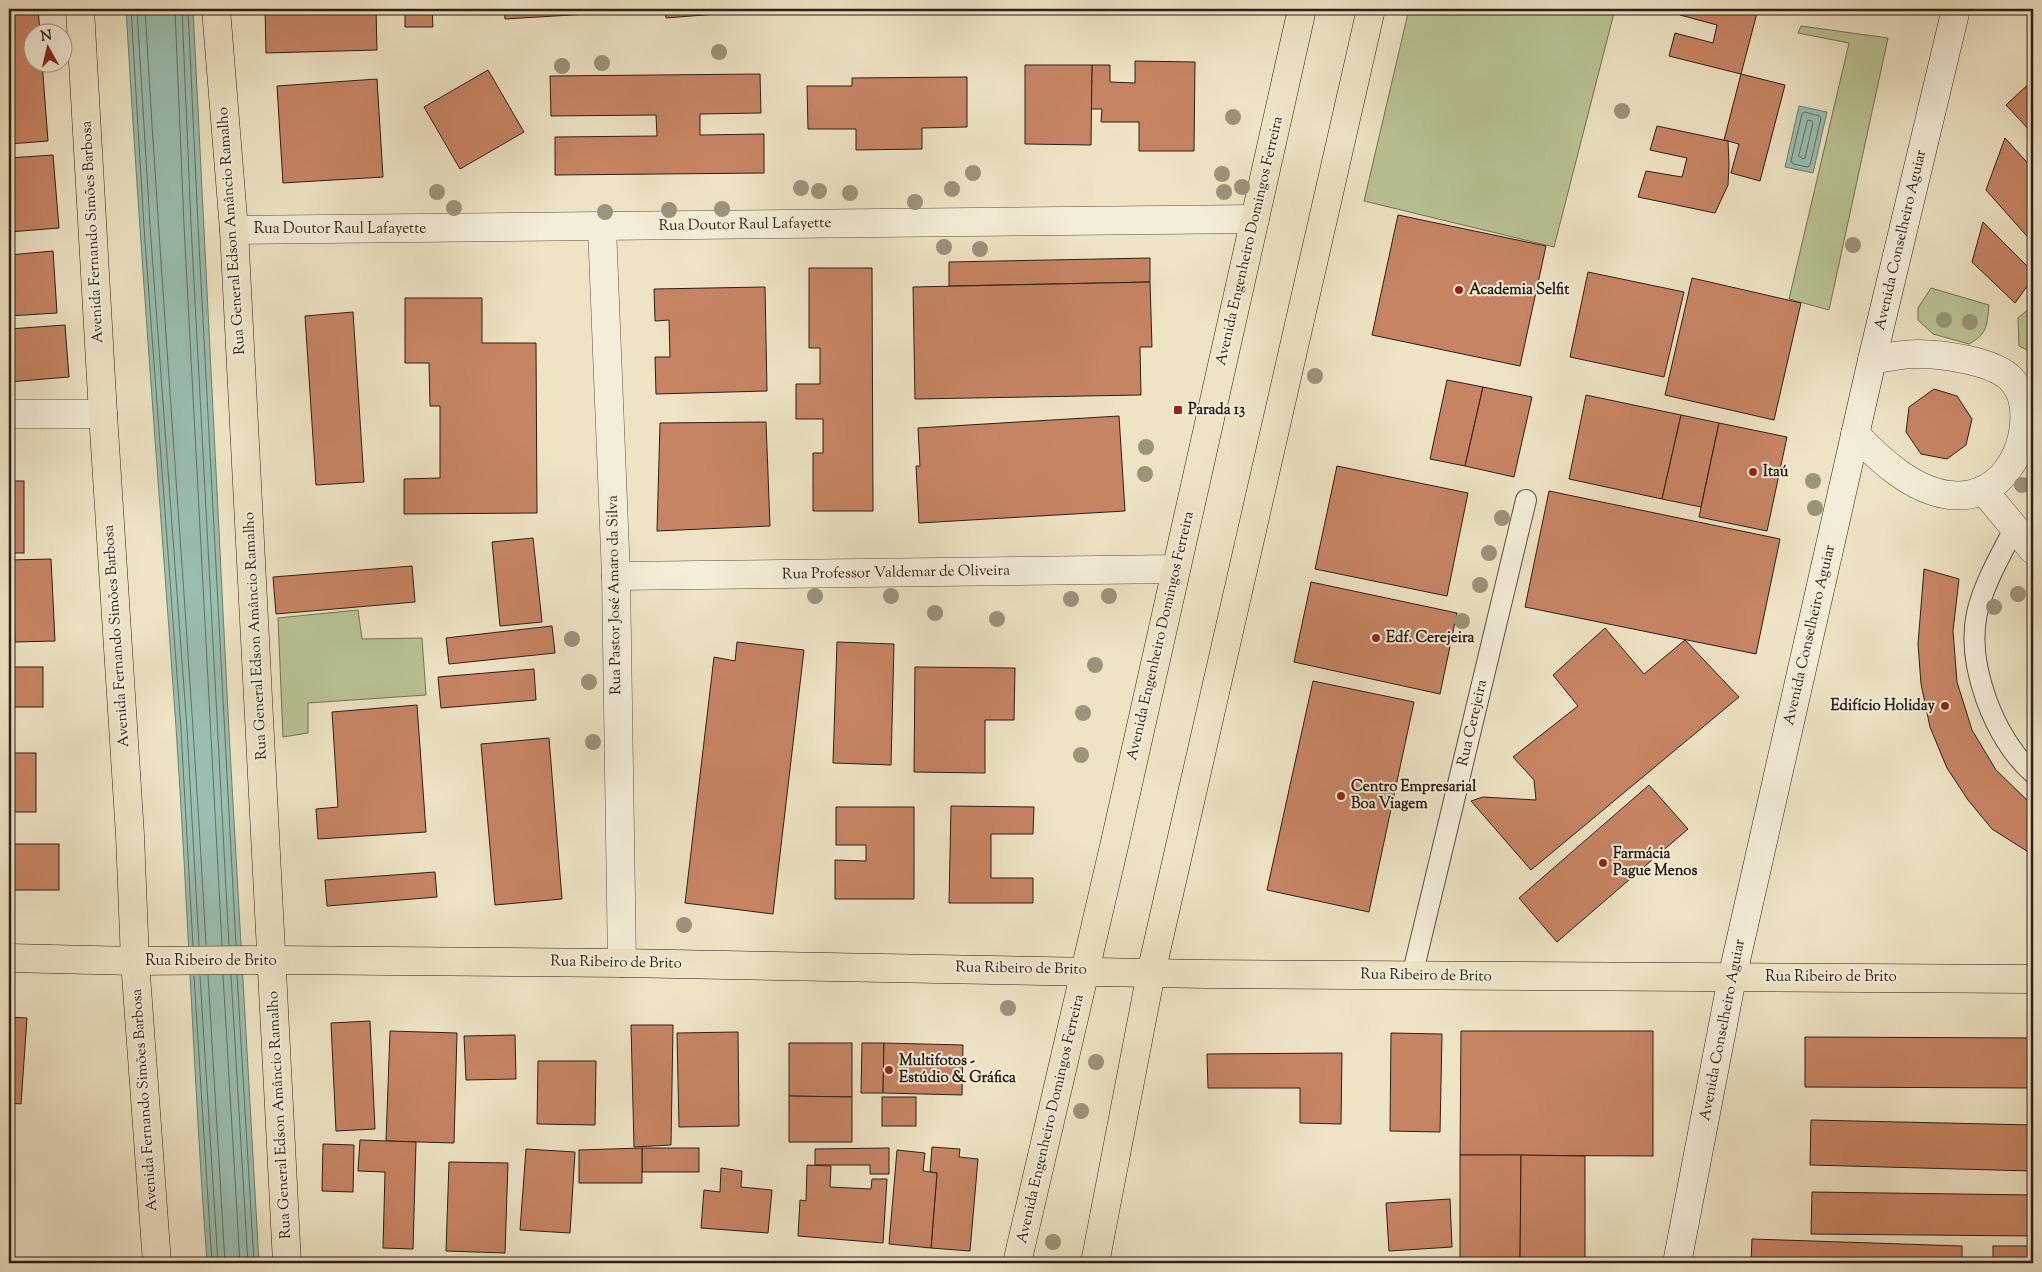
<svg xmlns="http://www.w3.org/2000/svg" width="2042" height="1272" font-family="'Sorts Mill Goudy',serif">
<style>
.green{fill:#bac494;stroke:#747256}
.water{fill:#9abfb0;stroke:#6e7f73}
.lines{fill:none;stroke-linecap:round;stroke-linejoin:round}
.shore{stroke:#646f64;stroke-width:1}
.building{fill:#c78464;stroke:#2d1f18}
.lane-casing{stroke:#5d5043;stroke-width:22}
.street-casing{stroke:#5d5043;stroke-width:29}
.secondary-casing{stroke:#2d1f18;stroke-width:29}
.primary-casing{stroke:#2d1f18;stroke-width:29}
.lane{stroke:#f4edd9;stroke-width:20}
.street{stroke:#f4edd9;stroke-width:28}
.secondary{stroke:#f4edd9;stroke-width:28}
.primary{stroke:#eee4c4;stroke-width:28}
.tree{fill:#9b937a}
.poi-dot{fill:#8f2418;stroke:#f4edd9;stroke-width:2}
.labels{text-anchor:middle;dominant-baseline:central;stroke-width:4;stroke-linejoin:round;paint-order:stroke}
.street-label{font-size:15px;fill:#2d1f18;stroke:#f4edd9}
.poi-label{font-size:15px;font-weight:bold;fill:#2d1f18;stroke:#f4edd9;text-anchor:start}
</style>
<rect width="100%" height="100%" fill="#eee4c4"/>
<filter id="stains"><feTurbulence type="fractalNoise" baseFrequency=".004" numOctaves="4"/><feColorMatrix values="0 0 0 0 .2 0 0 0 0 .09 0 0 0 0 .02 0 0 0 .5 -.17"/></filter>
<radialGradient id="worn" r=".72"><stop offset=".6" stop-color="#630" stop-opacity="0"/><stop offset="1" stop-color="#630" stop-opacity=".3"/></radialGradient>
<g class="green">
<path d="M 1409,9 L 1615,9 L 1554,247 L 1364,201 Z"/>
<path d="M 1801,26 L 1888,38 L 1829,310 L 1789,299 L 1849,43 L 1798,33 Z"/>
<path d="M 1931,288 L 1989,305 C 1987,324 1988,334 1969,344 L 1933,334 L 1918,320 L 1918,308 Z"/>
<path d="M 2033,305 L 2033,353 L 2019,346 L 2018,318 Z"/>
<path d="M 358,610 L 362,639 L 422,638 L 426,695 L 308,703 L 308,733 L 283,737 L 278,618 Z"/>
</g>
<g class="water">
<path d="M 126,9 L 193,9 L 229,732 L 259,1263 L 207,1263 C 194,1085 188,906 176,727 C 159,488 140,248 126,9 Z"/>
<path d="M 1799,106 L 1827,112 L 1813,173 L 1785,167 Z"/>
</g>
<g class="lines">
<g class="shore">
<path d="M 131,9 L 144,227 L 181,729 L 193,946"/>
<path d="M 137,9 L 150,226 L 187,729 L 199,946"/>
<path d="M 145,9 C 163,321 189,633 206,945"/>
<path d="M 175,9 L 184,225 L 222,945"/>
<path d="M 182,9 L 191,225 L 229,945"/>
<path d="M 188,9 L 198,225 L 236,945"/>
<path d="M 1805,112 L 1819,116 L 1821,118 L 1810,165 L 1808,167 L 1793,164 L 1791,161 L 1802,114 Z"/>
<path d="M 1808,120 L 1812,121 L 1813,123 L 1805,158 L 1803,159 L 1799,156 Z"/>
<path d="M 208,975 L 225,1263"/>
<path d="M 223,975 L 240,1263"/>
<path d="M 231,975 L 248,1263"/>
<path d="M 237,975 L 254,1263"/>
<path d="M 194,976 L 212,1263"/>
<path d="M 200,976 L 218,1263"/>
</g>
</g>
<g class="building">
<path d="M 9,9 L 38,9 L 40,32 L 32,32 L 32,62 L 42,62 L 48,141 L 9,144 Z"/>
<path d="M 265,9 L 376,9 L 377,50 L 266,53 Z"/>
<path d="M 405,9 L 432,9 L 433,27 L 405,27 Z"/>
<path d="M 504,9 L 588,9 L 588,14 L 505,19 Z"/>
<path d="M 665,9 L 729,9 L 729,13 L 666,18 Z"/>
<path d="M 1019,9 L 1064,9 L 1019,13 Z"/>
<path d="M 1682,9 L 1758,9 L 1741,74 L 1669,56 L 1675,33 L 1713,43 L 1717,25 L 1680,15 Z"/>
<path d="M 1135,61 L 1195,62 L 1194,151 L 1139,151 L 1139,122 L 1101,122 L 1102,109 L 1091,109 L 1092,65 L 1110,65 L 1110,82 L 1135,83 Z"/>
<path d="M 1025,65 L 1092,65 L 1091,145 L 1025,144 Z"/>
<path d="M 488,70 L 524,132 L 460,169 L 424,107 Z"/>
<path d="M 760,74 L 761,113 L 700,114 L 700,135 L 764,134 L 764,173 L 555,175 L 555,137 L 657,136 L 656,115 L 551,116 L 550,76 Z"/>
<path d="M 1741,74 L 1785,85 L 1760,181 L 1731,173 L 1739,144 L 1724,140 Z"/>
<path d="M 967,77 L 967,127 L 922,128 L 922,149 L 856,150 L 856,129 L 808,129 L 807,86 L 852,86 L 852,78 Z"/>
<path d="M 377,79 L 383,177 L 283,183 L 277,86 Z"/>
<path d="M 2033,80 L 2033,134 L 2006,105 Z"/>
<path d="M 1657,126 L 1728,141 L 1729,165 L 1728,185 L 1715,213 L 1638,197 L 1646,171 L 1682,177 L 1687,158 L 1650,150 Z"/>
<path d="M 2005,138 L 2033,169 L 2033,243 L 1986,190 Z"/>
<path d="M 53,155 L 59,228 L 9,232 L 9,158 Z"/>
<path d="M 1398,215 L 1546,246 L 1520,366 L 1372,335 Z"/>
<path d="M 1983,222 L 2033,272 L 2033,278 L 2015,303 L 1972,262 Z"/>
<path d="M 53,251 L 57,313 L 9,316 L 9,255 Z"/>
<path d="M 1150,258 L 1150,282 L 949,286 L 949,262 Z"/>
<path d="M 809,268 L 872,268 L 873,511 L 813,511 L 813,453 L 823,453 L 823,419 L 796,419 L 796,384 L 820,384 L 820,348 L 809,348 Z"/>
<path d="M 1588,272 L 1684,292 L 1664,377 L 1570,357 Z"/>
<path d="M 1692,278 L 1801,303 L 1774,420 L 1665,395 Z"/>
<path d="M 1150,282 L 1152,347 L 1140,347 L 1141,395 L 915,399 L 913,287 Z"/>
<path d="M 765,287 L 767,391 L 656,394 L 655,357 L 670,357 L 669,320 L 655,321 L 654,289 Z"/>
<path d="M 405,298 L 482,298 L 482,343 L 536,343 L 537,513 L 404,514 L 404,479 L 440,478 L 440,406 L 430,406 L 429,363 L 405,363 Z"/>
<path d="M 353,312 L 364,482 L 316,485 L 305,316 Z"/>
<path d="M 65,325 L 69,377 L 9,382 L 9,329 Z"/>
<path d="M 1447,380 L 1483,387 L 1465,466 L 1430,459 Z"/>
<path d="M 1483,387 L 1532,397 L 1514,477 L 1465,466 Z"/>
<path d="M 1934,389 L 1957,396 L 1972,419 L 1966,445 L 1947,459 L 1921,454 L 1906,432 L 1909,407 Z"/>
<path d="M 1586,395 L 1681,415 L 1662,499 L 1569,479 Z"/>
<path d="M 1681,415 L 1719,423 L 1701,507 L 1662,499 Z"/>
<path d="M 1119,416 L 1125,511 L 919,523 L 916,466 L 920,466 L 918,428 Z"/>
<path d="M 766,422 L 770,526 L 657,531 L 660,423 Z"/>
<path d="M 1719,423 L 1787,437 L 1767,531 L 1699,517 Z"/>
<path d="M 1337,466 L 1468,493 L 1447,596 L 1315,569 Z"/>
<rect x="9" y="481" width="15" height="72"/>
<path d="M 1549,491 L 1780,539 L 1756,654 L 1525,607 Z"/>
<path d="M 533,538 L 542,622 L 500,626 L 492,542 Z"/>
<path d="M 51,559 L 55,641 L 15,642 L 14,602 L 9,603 L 9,560 Z"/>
<path d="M 412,566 L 415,602 L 276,614 L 273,577 Z"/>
<path d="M 1924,569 L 1959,579 L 1953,631 L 1957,682 L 1972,730 L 1996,770 L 2028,801 L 2033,804 L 2033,855 L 1992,829 L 1968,800 L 1947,768 L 1930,727 L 1921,684 L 1918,644 Z"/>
<path d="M 1311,582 L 1457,613 L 1440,694 L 1294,662 Z"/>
<path d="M 552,626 L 555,653 L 449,664 L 446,638 Z"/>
<path d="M 1605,628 L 1644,674 L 1685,640 L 1739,697 L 1531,870 L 1471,801 L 1483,797 L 1536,800 L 1534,780 L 1513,757 L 1578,706 L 1553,675 Z"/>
<path d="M 737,642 L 804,650 L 773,914 L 685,903 L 714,657 L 735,661 Z"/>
<path d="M 837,642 L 894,644 L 891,765 L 833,763 Z"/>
<rect x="9" y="667" width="34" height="40"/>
<path d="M 915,667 L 1015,668 L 1014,720 L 985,720 L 985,773 L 914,772 Z"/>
<path d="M 534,669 L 536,700 L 441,708 L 438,677 Z"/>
<path d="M 1313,681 L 1414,702 L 1369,912 L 1267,890 Z"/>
<path d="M 417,705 L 426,832 L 318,839 L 316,809 L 338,807 L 332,712 Z"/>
<path d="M 549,738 L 562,899 L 495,905 L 481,744 Z"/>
<rect x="9" y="753" width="27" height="59"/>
<path d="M 1649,785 L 1688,829 L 1557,942 L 1519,898 Z"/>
<path d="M 951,806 L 1034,807 L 1033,834 L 991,834 L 991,878 L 1033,878 L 1033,903 L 949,903 Z"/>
<path d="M 836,807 L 914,807 L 914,899 L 835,899 L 835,860 L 866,861 L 866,845 L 836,845 Z"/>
<rect x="9" y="844" width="50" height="46"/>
<path d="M 435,872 L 437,897 L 327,906 L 325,880 Z"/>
<path d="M 9,1017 L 27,1018 L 21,1104 L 9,1103 Z"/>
<path d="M 370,1021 L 375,1129 L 336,1131 L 331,1023 Z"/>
<path d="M 631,1025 L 673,1025 L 671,1145 L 634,1147 Z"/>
<path d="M 390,1031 L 457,1033 L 454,1143 L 386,1141 Z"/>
<path d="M 1461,1031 L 1653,1031 L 1653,1156 L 1460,1155 Z"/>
<path d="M 738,1032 L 739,1126 L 679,1127 L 677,1033 Z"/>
<path d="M 1391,1033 L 1442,1034 L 1440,1132 L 1390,1131 Z"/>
<path d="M 515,1035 L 516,1079 L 466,1080 L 464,1036 Z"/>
<path d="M 1805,1037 L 2033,1038 L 2033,1088 L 1805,1087 Z"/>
<path d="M 789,1043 L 852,1043 L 852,1097 L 789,1096 Z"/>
<path d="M 862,1043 L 884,1043 L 883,1093 L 861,1093 Z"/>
<path d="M 884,1043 L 963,1045 L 962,1095 L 883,1093 Z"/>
<path d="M 1342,1053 L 1341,1124 L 1300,1123 L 1300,1088 L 1208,1088 L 1207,1054 Z"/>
<path d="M 538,1061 L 596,1061 L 595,1125 L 537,1124 Z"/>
<path d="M 789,1096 L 852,1097 L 852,1142 L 789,1142 Z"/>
<rect x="882" y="1097" width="34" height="29"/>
<path d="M 1811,1120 L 2033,1125 L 2033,1171 L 1810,1165 Z"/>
<path d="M 360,1140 L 416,1142 L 413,1249 L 383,1248 L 385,1172 L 358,1171 Z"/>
<path d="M 323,1144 L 354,1145 L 353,1192 L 322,1191 Z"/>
<path d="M 932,1147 L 960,1149 L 959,1157 L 978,1159 L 970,1251 L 931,1248 L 937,1173 L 930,1172 Z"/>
<rect x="642" y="1148" width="57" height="24"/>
<path d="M 642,1148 L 642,1183 L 579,1183 L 579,1150 Z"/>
<path d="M 889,1148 L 889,1174 L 870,1174 L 870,1165 L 815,1165 L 815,1149 Z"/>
<path d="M 526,1149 L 575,1152 L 570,1233 L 520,1230 Z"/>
<path d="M 897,1150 L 925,1153 L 923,1171 L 937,1173 L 931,1248 L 889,1244 Z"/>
<path d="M 1460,1155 L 1521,1155 L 1520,1263 L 1460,1263 Z"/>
<path d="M 1521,1155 L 1585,1156 L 1585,1263 L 1520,1263 Z"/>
<path d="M 449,1162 L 508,1163 L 505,1253 L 446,1251 Z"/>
<path d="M 807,1165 L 831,1166 L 830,1187 L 871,1189 L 872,1179 L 887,1179 L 883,1243 L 798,1236 L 800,1200 L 806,1201 Z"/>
<path d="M 721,1168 L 742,1171 L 741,1187 L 772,1190 L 768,1233 L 701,1228 L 704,1190 L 720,1192 Z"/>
<path d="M 1812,1192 L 2033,1195 L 2033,1236 L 1811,1234 Z"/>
<path d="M 1450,1199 L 1452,1247 L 1389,1251 L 1386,1203 Z"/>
<path d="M 1752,1239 L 1962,1246 L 1962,1263 L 1751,1263 Z"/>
<rect x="1993" y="1246" width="40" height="17"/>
</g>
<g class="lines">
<defs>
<g id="lane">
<path d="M 2014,529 C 2001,555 1984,583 1977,613 C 1966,664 1994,739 2033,773"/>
<path d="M 1412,976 L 1526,500"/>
</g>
<g id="street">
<path d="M 602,227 L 616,576 L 622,963"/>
<path d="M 234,230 L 1255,219"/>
<path d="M 9,414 L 103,414"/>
<path d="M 1855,434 C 1880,460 1913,491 1950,495 C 1993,500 2020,464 2024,425 C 2025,408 2024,393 2011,379 C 1994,361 1942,354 1917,354 C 1902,354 1887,357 1872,360"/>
<path d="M 1983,490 L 2033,550"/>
<path d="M 616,576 L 1176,569"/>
</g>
<path id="secondary" d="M 1677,1263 L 1732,978 L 1872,360 L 1956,9"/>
<g id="primary">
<path d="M 80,9 L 103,414 L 130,835 L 135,961 L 157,1263"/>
<path d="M 216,9 L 234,230 L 287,1263"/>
<path d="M 9,958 L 135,961 L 273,960 L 622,963 L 1204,974 L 2033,979"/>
<path d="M 1017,1263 L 1115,842 L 1302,9"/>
<path d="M 1095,1263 L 1151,973 L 1371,9"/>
</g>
</defs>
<use href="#lane" class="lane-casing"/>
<use href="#street" class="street-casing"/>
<use href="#secondary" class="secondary-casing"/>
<use href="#primary" class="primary-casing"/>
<use href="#lane" class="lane"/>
<use href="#street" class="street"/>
<use href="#secondary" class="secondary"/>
<use href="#primary" class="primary"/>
</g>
<g class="tree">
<circle cx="719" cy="52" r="8"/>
<circle cx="602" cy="63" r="8"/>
<circle cx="562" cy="66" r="8"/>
<circle cx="1622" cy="111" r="8"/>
<circle cx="1233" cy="117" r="8"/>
<circle cx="973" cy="173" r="8"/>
<circle cx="1222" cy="174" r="8"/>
<circle cx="1242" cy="187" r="8"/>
<circle cx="801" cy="188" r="8"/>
<circle cx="952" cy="189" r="8"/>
<circle cx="819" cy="191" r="8"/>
<circle cx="437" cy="192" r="8"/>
<circle cx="1224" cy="192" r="8"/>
<circle cx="850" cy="193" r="8"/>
<circle cx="915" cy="202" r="8"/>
<circle cx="454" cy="208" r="8"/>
<circle cx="722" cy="209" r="8"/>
<circle cx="669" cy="210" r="8"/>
<circle cx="605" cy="212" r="8"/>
<circle cx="1853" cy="245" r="8"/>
<circle cx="944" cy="247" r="8"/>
<circle cx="980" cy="249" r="8"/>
<circle cx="1944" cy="320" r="8"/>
<circle cx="1970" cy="322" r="8"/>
<circle cx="1315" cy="376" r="8"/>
<circle cx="1146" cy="447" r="8"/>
<circle cx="1145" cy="474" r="8"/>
<circle cx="1813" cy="481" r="8"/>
<circle cx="2022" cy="485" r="8"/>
<circle cx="1815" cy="508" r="8"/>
<circle cx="1502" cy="518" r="8"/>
<circle cx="1489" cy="553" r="8"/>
<circle cx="1480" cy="585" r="8"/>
<circle cx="2018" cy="594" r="8"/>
<circle cx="815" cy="596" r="8"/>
<circle cx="891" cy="596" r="8"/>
<circle cx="1109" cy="596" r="8"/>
<circle cx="1071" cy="599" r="8"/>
<circle cx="1994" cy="607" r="8"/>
<circle cx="935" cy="613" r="8"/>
<circle cx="997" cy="619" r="8"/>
<circle cx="1462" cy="621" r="8"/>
<circle cx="572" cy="639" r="8"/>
<circle cx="1095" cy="665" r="8"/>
<circle cx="589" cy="682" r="8"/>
<circle cx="1083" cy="713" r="8"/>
<circle cx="593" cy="742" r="8"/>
<circle cx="1081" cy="755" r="8"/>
<circle cx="684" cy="925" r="8"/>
<circle cx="1008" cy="1008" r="8"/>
<circle cx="1096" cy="1062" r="8"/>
<circle cx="1081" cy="1111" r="8"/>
<circle cx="1053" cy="1242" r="8"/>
</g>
<g class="poi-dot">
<circle cx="1459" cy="290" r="5"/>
<rect x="1173" y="405" width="10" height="10" rx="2.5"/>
<circle cx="1753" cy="472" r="5"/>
<circle cx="1376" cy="638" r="5"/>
<circle cx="1945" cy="706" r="5"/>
<circle cx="1341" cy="796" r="5"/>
<circle cx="1603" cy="863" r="5"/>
<circle cx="889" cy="1070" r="5"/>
</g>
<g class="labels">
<g class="street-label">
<text transform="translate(745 225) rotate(-1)">Rua Doutor Raul Lafayette</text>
<text x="340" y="229">Rua Doutor Raul Lafayette</text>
<text transform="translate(232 231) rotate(-94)">Rua General Edson Amâncio Ramalho</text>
<text transform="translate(93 232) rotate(-93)">Avenida Fernando Simões Barbosa</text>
<text transform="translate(1901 240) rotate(-77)">Avenida Conselheiro Aguiar</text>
<text transform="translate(1250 241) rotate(-77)">Avenida Engenheiro Domingos Ferreira</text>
<text transform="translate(896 573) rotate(-1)">Rua Professor Valdemar de Oliveira</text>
<text transform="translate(615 595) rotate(-91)">Rua Pastor José Amaro da Silva</text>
<text transform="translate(1810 635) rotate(-77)">Avenida Conselheiro Aguiar</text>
<text transform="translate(117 636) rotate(-94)">Avenida Fernando Simões Barbosa</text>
<text transform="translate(256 636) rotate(-93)">Rua General Edson Amâncio Ramalho</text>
<text transform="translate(1161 636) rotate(-77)">Avenida Engenheiro Domingos Ferreira</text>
<text transform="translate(1473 723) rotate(-77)">Rua Cerejeira</text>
<text x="211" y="961">Rua Ribeiro de Brito</text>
<text transform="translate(616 963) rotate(1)">Rua Ribeiro de Brito</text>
<text transform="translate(1021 969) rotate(1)">Rua Ribeiro de Brito</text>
<text transform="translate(1426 976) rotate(1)">Rua Ribeiro de Brito</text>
<text x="1831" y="977">Rua Ribeiro de Brito</text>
<text transform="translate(1723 1030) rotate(-79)">Avenida Conselheiro Aguiar</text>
<text transform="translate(145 1100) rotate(-94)">Avenida Fernando Simões Barbosa</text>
<text transform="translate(280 1115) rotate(-93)">Rua General Edson Amâncio Ramalho</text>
<text transform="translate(1051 1119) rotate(-77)">Avenida Engenheiro Domingos Ferreira</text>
</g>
<g class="poi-label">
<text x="1469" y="290">Academia Selfit</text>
<text x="1188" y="410">Parada 13</text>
<text x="1763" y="472">Itaú</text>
<text x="1386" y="638">Edf. Cerejeira</text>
<text x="1935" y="706" text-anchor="end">Edifício Holiday</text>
<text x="1351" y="787">Centro Empresarial<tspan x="1351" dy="17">Boa Viagem</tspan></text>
<text x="1613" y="854">Farmácia<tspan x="1613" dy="17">Pague Menos</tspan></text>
<text x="899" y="1061">Multifotos -<tspan x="899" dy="17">Estúdio &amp; Gráfica</tspan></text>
</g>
</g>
<rect width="2042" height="1272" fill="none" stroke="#eee4c4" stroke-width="30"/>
<rect x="10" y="10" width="2022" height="1252" fill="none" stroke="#2d1f18" stroke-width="2.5"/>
<rect x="15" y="15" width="2012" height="1242" fill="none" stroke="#2d1f18"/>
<g transform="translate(48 48) rotate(352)"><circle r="24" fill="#f4edd9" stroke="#a49b8c"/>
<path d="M0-4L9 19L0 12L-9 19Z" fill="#8f2418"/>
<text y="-8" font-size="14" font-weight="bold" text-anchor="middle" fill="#2d1f18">N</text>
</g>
<rect width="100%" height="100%" filter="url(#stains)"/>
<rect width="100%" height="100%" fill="url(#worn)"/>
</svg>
